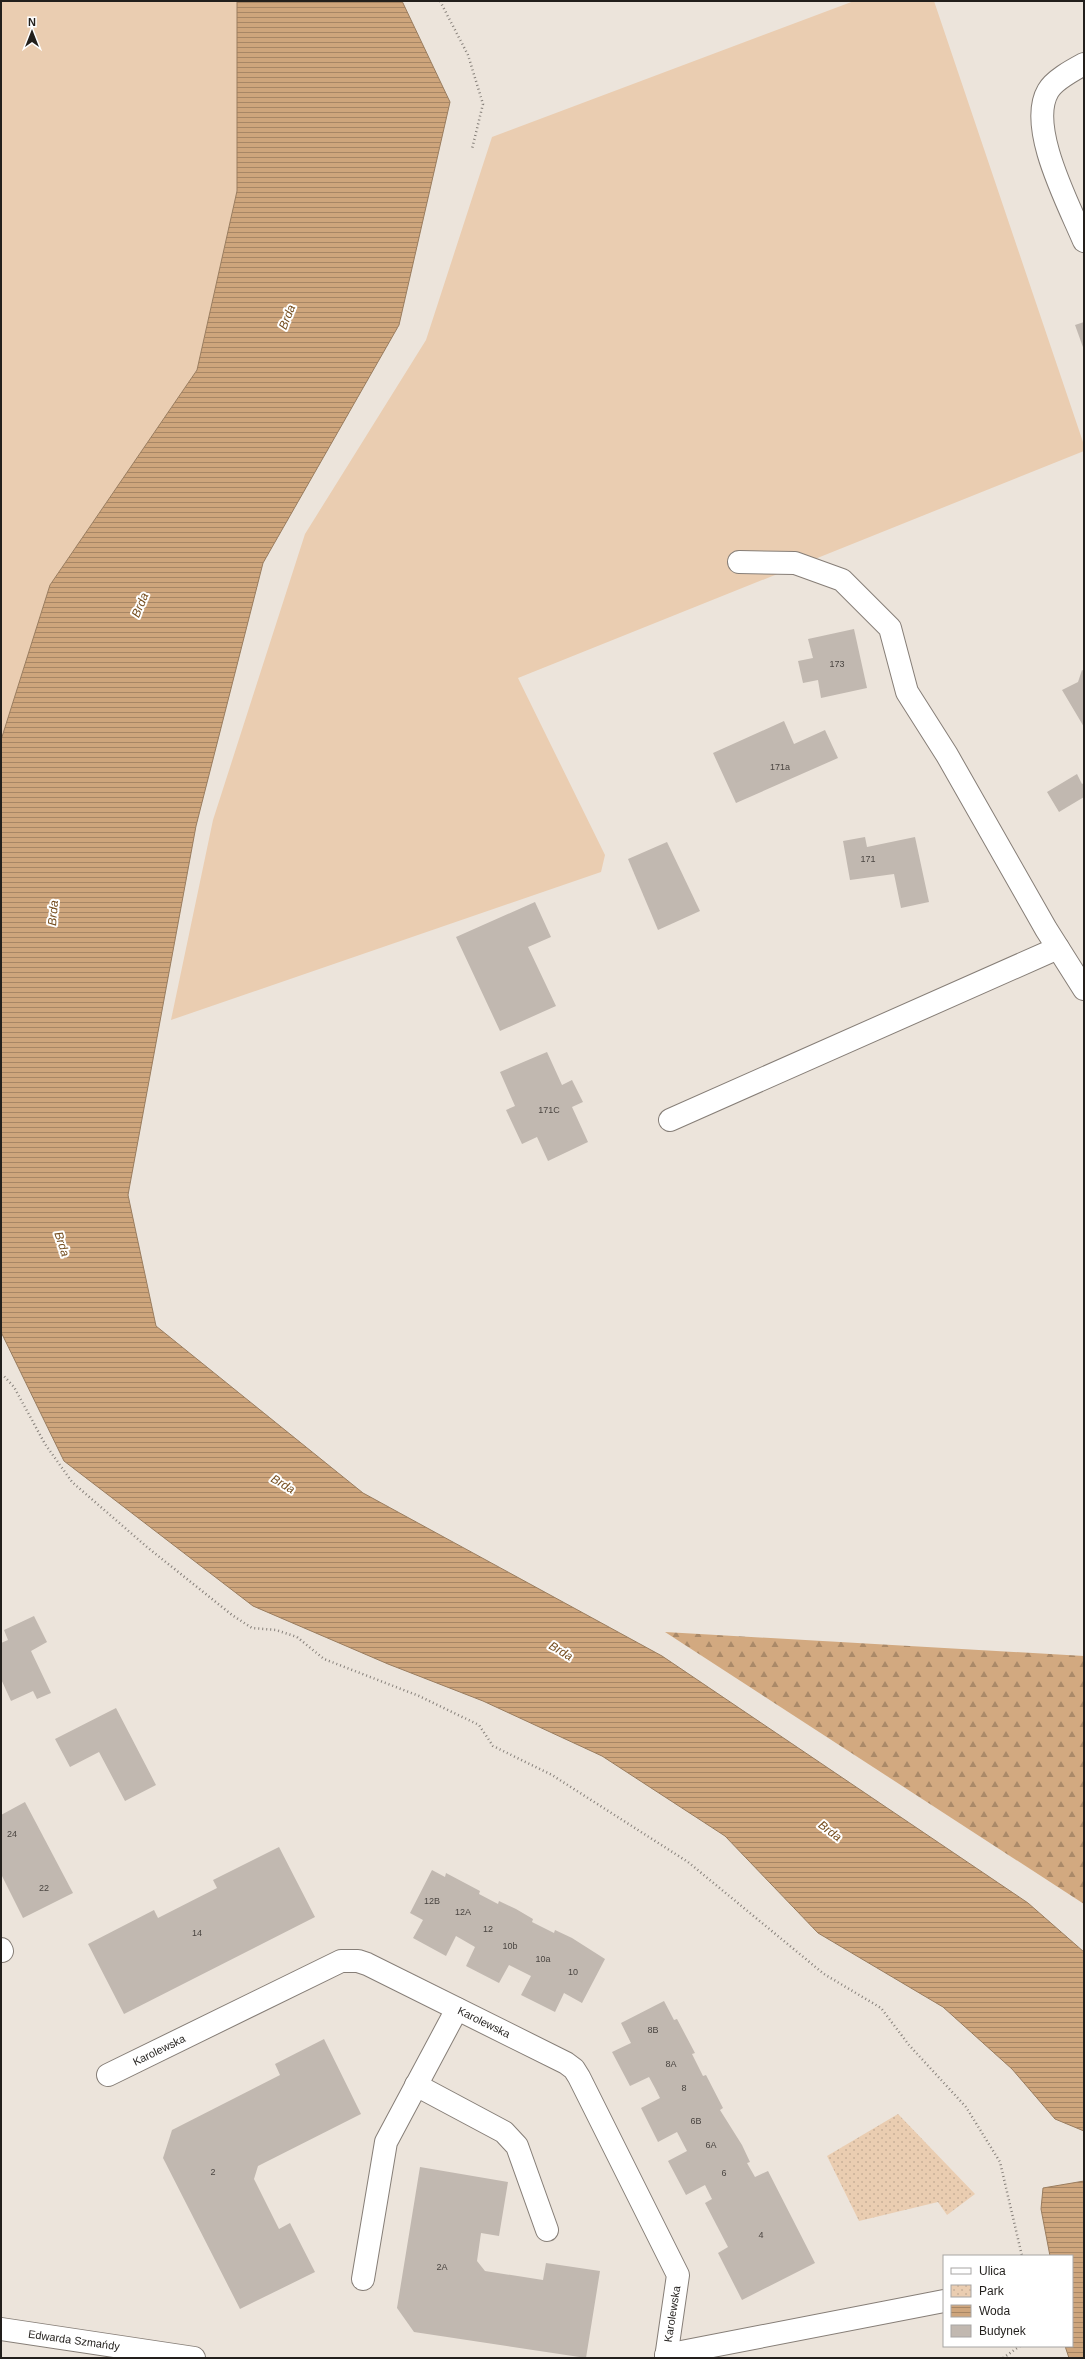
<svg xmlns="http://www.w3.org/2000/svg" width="1085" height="2359" font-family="Arial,sans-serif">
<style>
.grass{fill:#eacdb1}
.forest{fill:url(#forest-firs)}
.park{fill:url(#park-dots)}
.water{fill:url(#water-rules);stroke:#9a7d5f}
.building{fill:#c1b8b0}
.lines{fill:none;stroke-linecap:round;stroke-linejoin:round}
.minor-casing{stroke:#867e77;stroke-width:24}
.path{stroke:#87817b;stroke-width:2.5;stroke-dasharray:1 3;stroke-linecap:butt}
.minor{stroke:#fff;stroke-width:22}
.labels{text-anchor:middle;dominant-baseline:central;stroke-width:4;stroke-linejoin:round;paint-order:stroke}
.number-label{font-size:9px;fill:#4a4541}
.street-label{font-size:11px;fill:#221f1c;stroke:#fff}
.water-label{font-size:12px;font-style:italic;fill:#744c1d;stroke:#fff}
</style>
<defs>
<pattern id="forest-firs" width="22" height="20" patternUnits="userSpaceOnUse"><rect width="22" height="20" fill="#d2a980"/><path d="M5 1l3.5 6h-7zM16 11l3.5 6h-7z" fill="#aa8968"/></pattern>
<pattern id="park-dots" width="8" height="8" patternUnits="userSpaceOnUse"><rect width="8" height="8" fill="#eacdb1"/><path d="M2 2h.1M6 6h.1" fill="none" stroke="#c8b098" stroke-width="1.8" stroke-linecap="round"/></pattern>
<pattern id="water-rules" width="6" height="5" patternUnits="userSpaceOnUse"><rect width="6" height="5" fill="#cea57c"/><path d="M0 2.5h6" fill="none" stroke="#a78665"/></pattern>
</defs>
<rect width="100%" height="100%" fill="#ece4db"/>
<g class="grass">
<path d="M 1,1 L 237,1 L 237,191 L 197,370 L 50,585 L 1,740 Z"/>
<path d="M 854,1 L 934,1 L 1084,445 L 1084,451 L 518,678 L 605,855 L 601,872 L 171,1020 L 213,820 L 305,534 L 426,340 L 492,137 Z"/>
</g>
<path class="forest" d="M 665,1632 L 1084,1656 L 1084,1904 Z"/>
<path class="park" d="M 898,2114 L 975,2194 L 947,2215 L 938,2202 L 859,2221 L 827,2156 Z"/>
<g class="water">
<path d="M 237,1 L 402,1 L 450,102 L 399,325 L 263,563 L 196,826 L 128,1195 L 156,1326 L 363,1493 L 662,1656 L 1028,1903 L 1084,1952 L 1084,2131 L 1055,2119 L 1012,2069 L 943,2007 L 818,1933 L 725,1836 L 602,1756 L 483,1701 L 388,1664 L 253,1606 L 64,1461 L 1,1332 L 1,740 L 50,585 L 197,370 L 237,191 Z"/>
<path d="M 1084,2181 L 1084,2358 L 1069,2358 L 1065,2346 L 1072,2346 L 1072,2256 L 1050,2256 L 1041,2209 L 1043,2188 Z"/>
</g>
<g class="building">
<path d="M 1084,322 L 1084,350 L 1075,325 Z"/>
<path d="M 854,629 L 867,688 L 821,698 L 818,680 L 803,683 L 798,661 L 813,658 L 808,639 Z"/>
<path d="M 1082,670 L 1084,671 L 1084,727 L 1062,690 L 1078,682 Z"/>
<path d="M 784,721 L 794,744 L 825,730 L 838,758 L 736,803 L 713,753 Z"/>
<path d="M 1077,774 L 1082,784 L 1084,783 L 1084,797 L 1059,812 L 1047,792 Z"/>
<path d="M 865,837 L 867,847 L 915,837 L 929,902 L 901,908 L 894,874 L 850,880 L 843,841 Z"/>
<path d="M 667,842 L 700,911 L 658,930 L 628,859 Z"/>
<path d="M 535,902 L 551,937 L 528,947 L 556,1006 L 500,1031 L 456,937 Z"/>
<path d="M 547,1052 L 562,1085 L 572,1080 L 583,1102 L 572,1107 L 588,1142 L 548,1161 L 537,1137 L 522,1144 L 506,1110 L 515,1106 L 500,1072 Z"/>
<path d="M 34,1616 L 47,1642 L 31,1651 L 51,1693 L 37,1699 L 33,1691 L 11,1701 L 1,1679 L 1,1643 L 8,1640 L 4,1630 Z"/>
<path d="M 116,1708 L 156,1785 L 125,1801 L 99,1752 L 70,1767 L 55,1739 Z"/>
<path d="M 25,1802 L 73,1893 L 23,1918 L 1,1874 L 1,1815 Z"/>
<path d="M 279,1847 L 315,1917 L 124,2014 L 88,1944 L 154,1910 L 158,1918 L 217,1888 L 213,1880 Z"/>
<path d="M 432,1870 L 445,1877 L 446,1873 L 480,1891 L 479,1894 L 498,1904 L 499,1901 L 516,1909 L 533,1919 L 532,1922 L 554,1933 L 555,1930 L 572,1938 L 605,1959 L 582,2003 L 564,1993 L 555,2012 L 521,1995 L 531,1976 L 509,1965 L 499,1983 L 466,1966 L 475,1947 L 456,1936 L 446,1956 L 413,1938 L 423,1920 L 410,1913 Z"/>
<path d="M 664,2001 L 674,2020 L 677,2019 L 695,2053 L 692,2054 L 703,2076 L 706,2075 L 723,2108 L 720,2110 L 742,2145 L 750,2162 L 747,2163 L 755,2177 L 768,2171 L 815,2263 L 742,2300 L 718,2253 L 728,2247 L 705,2203 L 712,2199 L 705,2185 L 686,2195 L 668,2161 L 687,2151 L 677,2132 L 658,2142 L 641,2108 L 660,2098 L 655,2088 L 649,2077 L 630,2086 L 612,2052 L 631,2043 L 621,2023 Z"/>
<path d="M 324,2039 L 361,2114 L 258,2166 L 254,2179 L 279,2229 L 290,2223 L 315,2272 L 240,2309 L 163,2158 L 172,2130 L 280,2075 L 275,2064 Z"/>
<path d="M 420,2167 L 508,2182 L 499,2236 L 481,2233 L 477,2261 L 485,2271 L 543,2280 L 546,2263 L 600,2271 L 586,2358 L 414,2332 L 397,2308 Z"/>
</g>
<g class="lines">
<defs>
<g id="minor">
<path d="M 1084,64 C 1073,70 1054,80 1048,91 C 1027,127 1069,205 1084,241"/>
<path d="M 739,562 L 795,563 L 842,580 L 890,628 L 907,692 L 947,755 L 1046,929 L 1084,989"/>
<path d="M 670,1120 L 1058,948"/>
<path d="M 1,1949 L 2,1951"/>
<path d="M 108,2075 L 341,1961 L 358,1961 L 367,1964 L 566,2063 L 574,2069 L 579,2077 L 678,2275 L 666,2358"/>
<path d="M 416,2085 L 504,2132 L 517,2146 L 547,2230"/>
<path d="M 363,2279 L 386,2142 L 457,2009"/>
<path d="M 1,2329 L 194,2358"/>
<path d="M 666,2355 L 944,2301"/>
</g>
</defs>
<use href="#minor" class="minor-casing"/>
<g class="path">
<path d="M 440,1 L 468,55 L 483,104 L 472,149"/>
<path d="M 1,1375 L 3,1375 L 14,1387 L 45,1444 L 72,1482 L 147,1547 L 232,1615 L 252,1628 L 276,1630 L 297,1637 L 324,1659 L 419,1696 L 479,1725 L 493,1746 L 552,1775 L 688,1862 L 824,1974 L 881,2008 L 909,2045 L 966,2107 L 1000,2162 L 1022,2256"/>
<path d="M 1003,2358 L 1020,2346"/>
</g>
<use href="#minor" class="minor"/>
</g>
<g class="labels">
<g class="number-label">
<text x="837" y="664">173</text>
<text x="780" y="767">171a</text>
<text x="868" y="859">171</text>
<text x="549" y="1110">171C</text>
<text x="12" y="1834">24</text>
<text x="44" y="1888">22</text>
<text x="432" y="1901">12B</text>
<text x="463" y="1912">12A</text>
<text x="488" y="1929">12</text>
<text x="197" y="1933">14</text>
<text x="510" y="1946">10b</text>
<text x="543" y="1959">10a</text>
<text x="573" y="1972">10</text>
<text x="653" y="2030">8B</text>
<text x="671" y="2064">8A</text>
<text x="684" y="2088">8</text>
<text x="696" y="2121">6B</text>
<text x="711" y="2145">6A</text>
<text x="213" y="2172">2</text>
<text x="724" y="2173">6</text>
<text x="761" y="2235">4</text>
<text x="442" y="2267">2A</text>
</g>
<g class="street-label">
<text transform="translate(484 2022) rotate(26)">Karolewska</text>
<text transform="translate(159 2050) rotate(-26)">Karolewska</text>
<text transform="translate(672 2314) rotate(-81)">Karolewska</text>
<text transform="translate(74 2340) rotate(8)">Edwarda Szmańdy</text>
</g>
<g class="water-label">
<text transform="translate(287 317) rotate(-68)">Brda</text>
<text transform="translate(140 605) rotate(-67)">Brda</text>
<text transform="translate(53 913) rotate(-85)">Brda</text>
<text transform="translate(62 1244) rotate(72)">Brda</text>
<text transform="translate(283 1484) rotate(31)">Brda</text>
<text transform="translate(561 1651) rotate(31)">Brda</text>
<text transform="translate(830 1831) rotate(37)">Brda</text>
</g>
</g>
<rect width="1085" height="2359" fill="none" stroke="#221f1c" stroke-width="4"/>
<rect x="943" y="2255" width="130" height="92" fill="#ffffff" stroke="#a7a5a4"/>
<rect x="951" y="2268" width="20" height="6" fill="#ffffff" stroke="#a7a5a4"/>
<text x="979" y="2275" font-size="12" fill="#221f1c">Ulica</text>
<rect x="951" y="2285" width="20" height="12" fill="url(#park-dots)" stroke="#a7a5a4"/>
<text x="979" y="2295" font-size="12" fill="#221f1c">Park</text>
<rect x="951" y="2305" width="20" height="12" fill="url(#water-rules)" stroke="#a7a5a4"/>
<text x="979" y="2315" font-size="12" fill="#221f1c">Woda</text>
<rect x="951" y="2325" width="20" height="12" fill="#c1b8b0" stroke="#a7a5a4"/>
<text x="979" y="2335" font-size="12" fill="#221f1c">Budynek</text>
<g transform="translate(32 32)" stroke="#ffffff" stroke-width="3" paint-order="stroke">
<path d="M0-3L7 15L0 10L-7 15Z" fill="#221f1c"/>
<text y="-6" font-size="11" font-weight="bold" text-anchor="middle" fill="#221f1c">N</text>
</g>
</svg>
